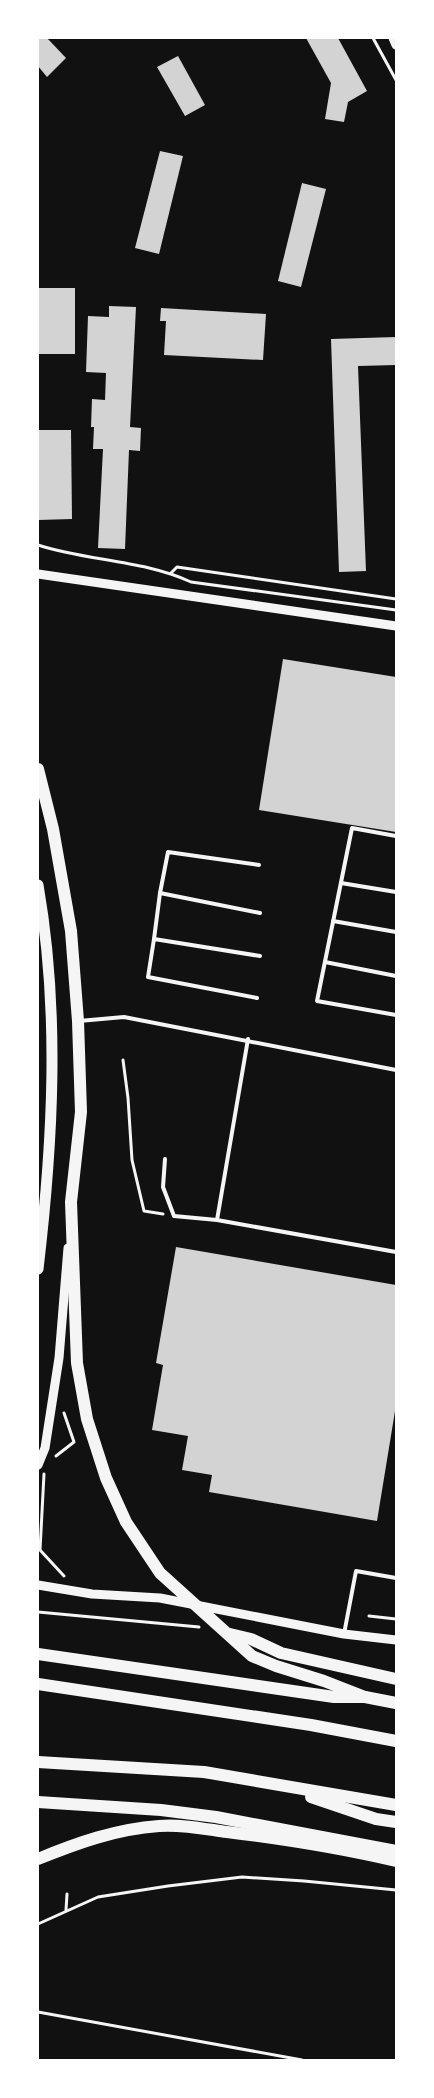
<svg xmlns="http://www.w3.org/2000/svg" width="434" height="2098" font-family="Quicksand,sans-serif">
<style>
.building{fill:#d3d3d3}
.lines{fill:none;stroke-linecap:round;stroke-linejoin:round}
.path{stroke:#f5f5f5;stroke-width:3}
.service{stroke:#f5f5f5;stroke-width:4}
.tertiary{stroke:#f5f5f5;stroke-width:9}
.primary{stroke:#f5f5f5;stroke-width:11}
.trunk{stroke:#f5f5f5;stroke-width:12}
</style>
<rect width="100%" height="100%" fill="#111"/>
<g class="building">
<path d="M 38,38 L 47,38 L 66,58 L 47,77 L 38,66 Z"/>
<path d="M 306,38 L 338,38 L 367,91 L 348,102 L 344,122 L 325,119 L 331,83 Z"/>
<path d="M 178,56 L 205,105 L 185,116 L 157,67 Z"/>
<path d="M 160,151 L 183,156 L 159,254 L 135,248 Z"/>
<path d="M 302,183 L 326,189 L 301,287 L 278,281 Z"/>
<rect x="38" y="288" width="37" height="66"/>
<path d="M 109,306 L 136,307 L 130,427 L 141,428 L 140,451 L 129,450 L 125,549 L 98,548 L 103,449 L 93,449 L 94,427 L 91,427 L 92,399 L 105,400 L 106,373 L 86,372 L 88,316 L 109,317 Z"/>
<path d="M 161,308 L 266,314 L 263,360 L 164,355 L 166,321 L 160,321 Z"/>
<path d="M 396,337 L 396,365 L 358,366 L 366,571 L 339,572 L 331,339 Z"/>
<path d="M 38,430 L 71,430 L 72,519 L 38,520 Z"/>
<path d="M 283,659 L 396,677 L 396,832 L 259,810 Z"/>
<path d="M 176,1247 L 396,1285 L 396,1405 L 377,1521 L 209,1492 L 212,1475 L 182,1470 L 188,1436 L 152,1430 L 163,1365 L 156,1363 Z"/>
</g>
<g class="lines">
<g class="path">
<path d="M 373,38 L 396,80"/>
<path d="M 38,545 C 87,561 143,560 191,582 L 396,610"/>
<path d="M 171,573 L 177,567 L 396,599"/>
<path d="M 123,1060 L 128,1098 L 132,1160 L 144,1211 L 163,1214"/>
<path d="M 56,1456 L 74,1442 L 64,1413"/>
<path d="M 44,1474 L 40,1550 L 64,1576"/>
<path d="M 38,1612 L 199,1627"/>
<path d="M 369,1616 L 396,1619"/>
<path d="M 66,1910 L 67,1894"/>
<path d="M 38,1924 L 98,1897 L 168,1886 L 242,1877 L 304,1881 L 396,1890"/>
<path d="M 38,2012 L 302,2060"/>
</g>
<g class="service">
<path d="M 396,836 L 352,828 L 317,1001 L 396,1015"/>
<path d="M 259,865 L 168,852 L 160,893 L 260,913"/>
<path d="M 341,883 L 396,892"/>
<path d="M 333,921 L 396,932"/>
<path d="M 154,939 L 160,893"/>
<path d="M 325,962 L 396,976"/>
<path d="M 257,998 L 148,977 L 154,939 L 260,956"/>
<path d="M 79,1021 L 124,1017 L 396,1070"/>
<path d="M 248,1039 L 217,1220 L 396,1252"/>
<path d="M 165,1159 L 163,1187 L 174,1216 L 217,1220"/>
<path d="M 344,1634 L 356,1571 L 396,1578"/>
</g>
<g class="tertiary">
<path d="M 393,38 L 396,45"/>
<path d="M 38,574 L 396,626"/>
<path d="M 38,1465 L 45,1448 L 59,1358 L 68,1248"/>
<path d="M 38,1585 L 92,1594 L 160,1598 L 344,1634 L 396,1640"/>
</g>
<path class="primary" d="M 38,885 C 60,1011 53,1142 38,1269"/>
<g class="trunk">
<path d="M 38,769 L 53,829 L 71,931 L 78,1021 L 81,1112 L 71,1202 L 77,1363 L 87,1419 L 106,1478 L 126,1522 L 160,1573 L 252,1656 L 276,1666 L 324,1681 L 365,1697"/>
<path d="M 230,1634 L 251,1639 L 281,1653 L 396,1679"/>
<path d="M 38,1654 L 334,1697 L 365,1697 L 396,1703"/>
<path d="M 38,1684 L 311,1725 L 396,1741"/>
<path d="M 38,1762 L 204,1772 L 396,1805"/>
<path d="M 311,1797 L 376,1819 L 396,1822"/>
<path d="M 38,1802 L 161,1810 L 216,1817 L 396,1851"/>
<path d="M 38,1859 C 77,1843 116,1829 159,1826 C 181,1824 205,1829 227,1832 C 284,1839 341,1848 396,1861"/>
</g>
</g>
<rect width="434" height="2098" fill="none" stroke="#ffffff" stroke-width="78"/>
</svg>
